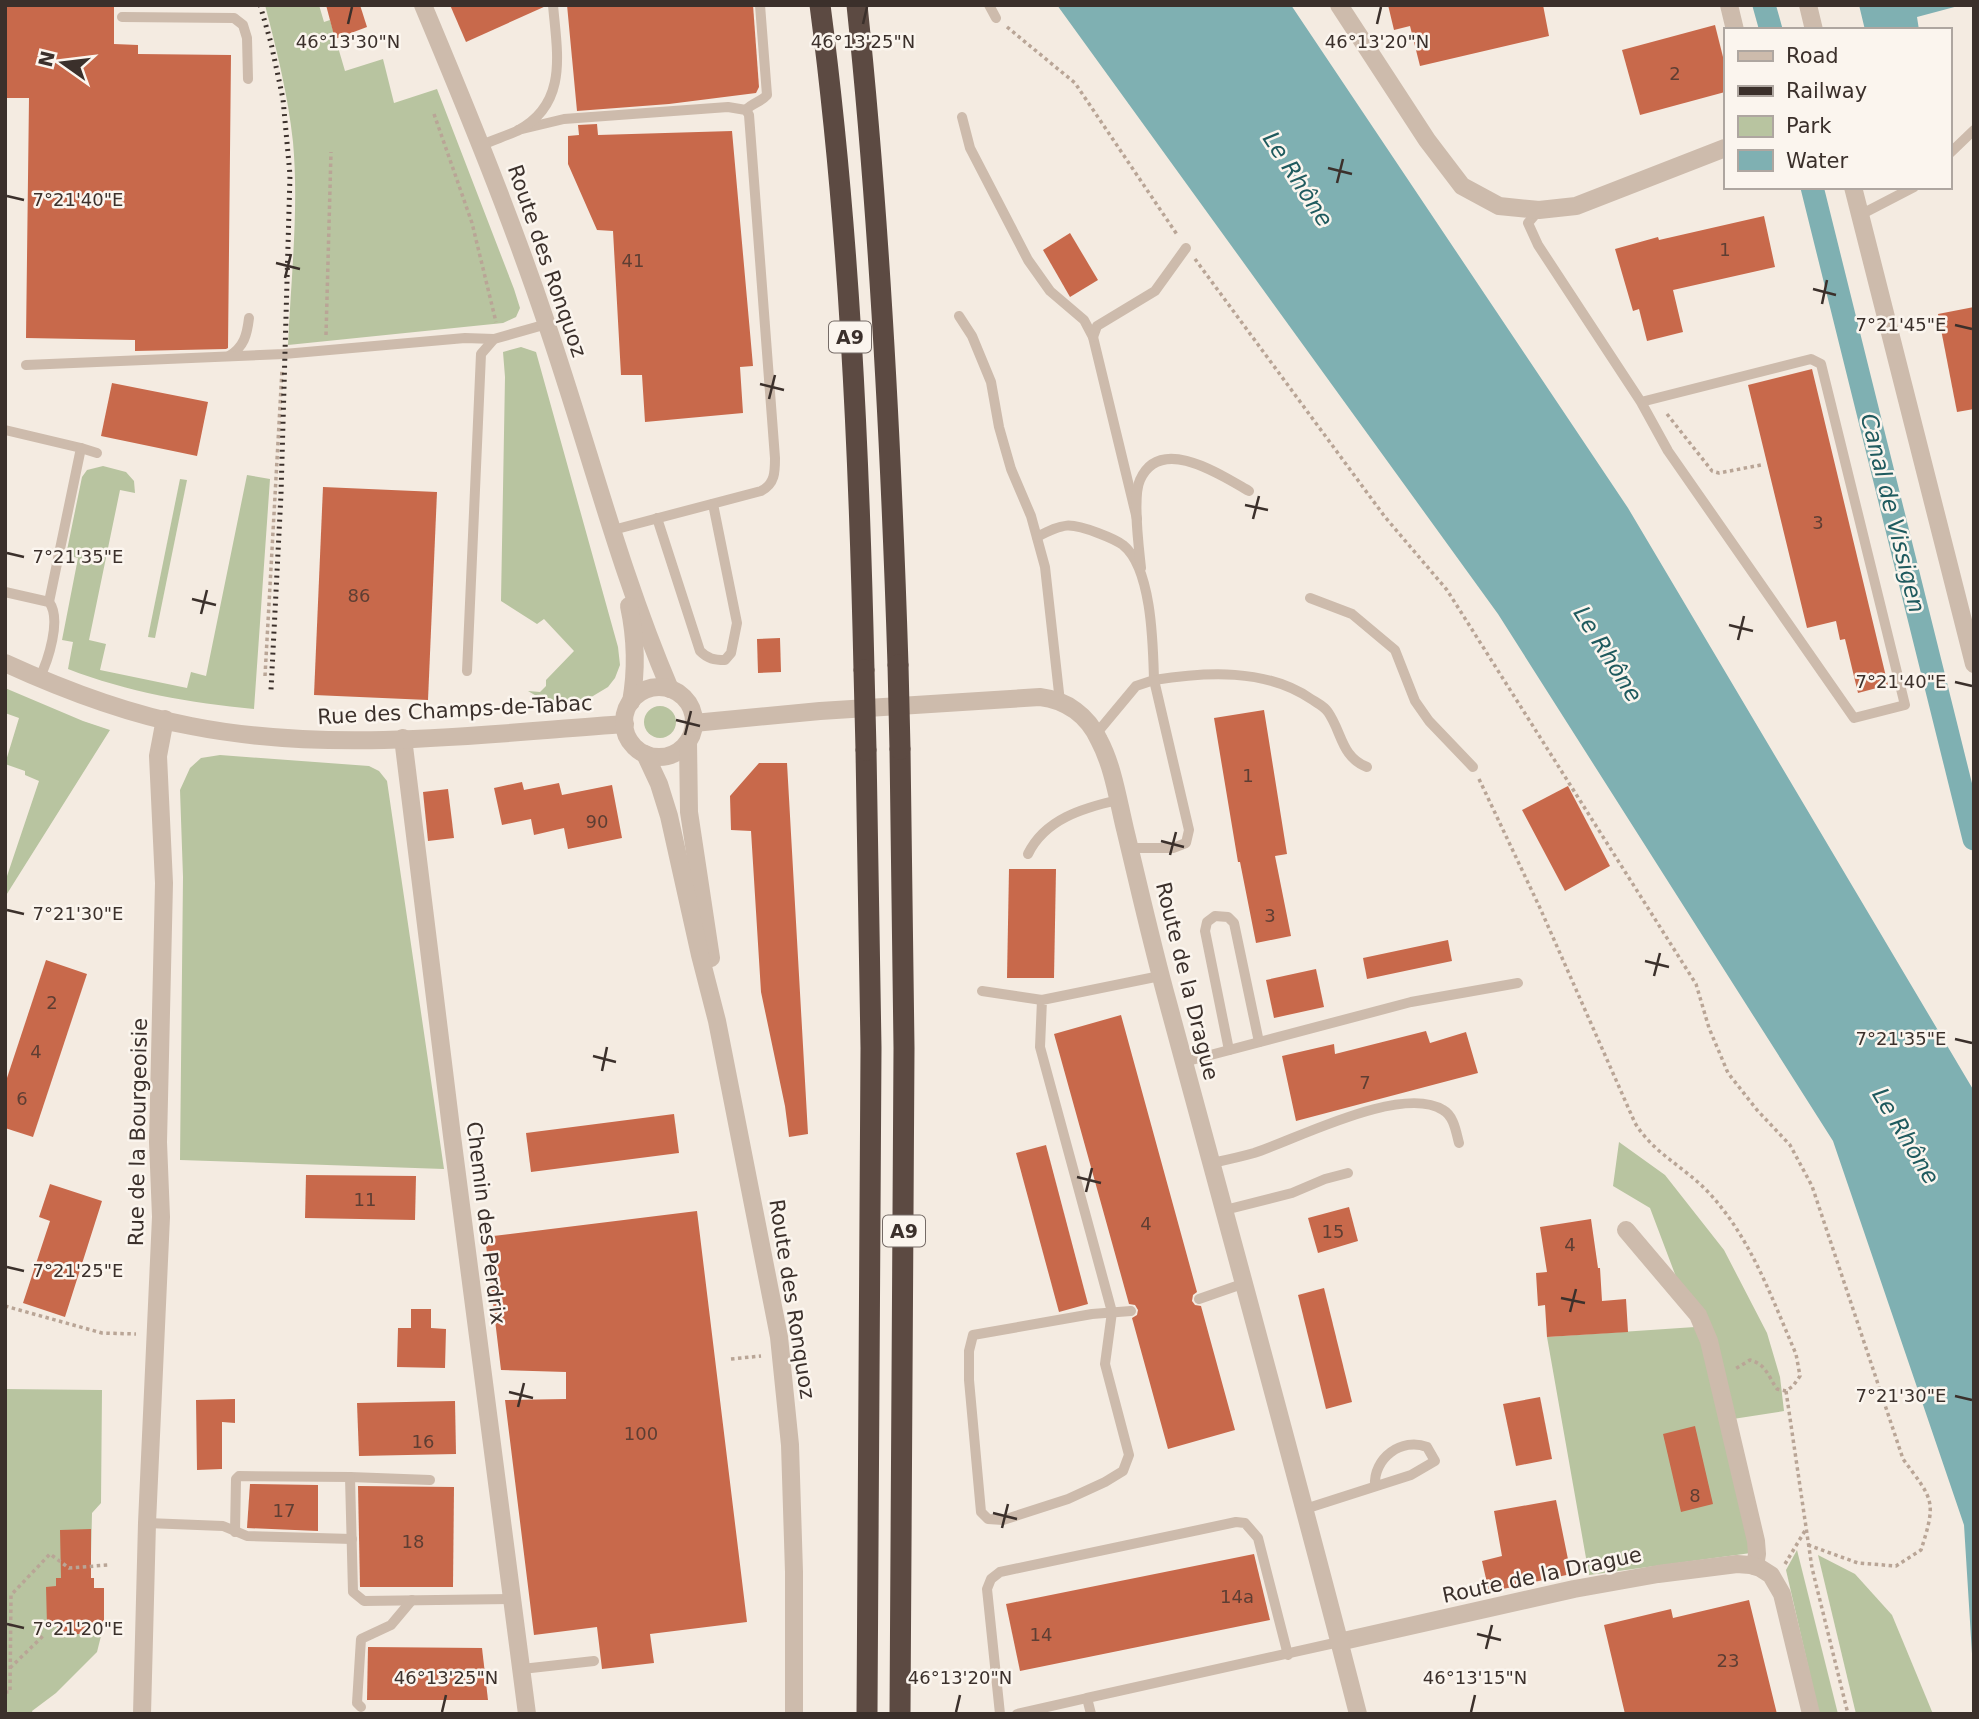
<svg xmlns="http://www.w3.org/2000/svg" width="1979" height="1719" font-family="'DejaVu Sans',sans-serif">
<style>
.green{fill:#b8c4a0}
.water{fill:#7fb0b2}
.lines{fill:none;stroke-linecap:round;stroke-linejoin:round}
.canal{stroke:#7fb0b2;stroke-width:23}
.building{fill:#c8694b}
.path{stroke:#b9a596;stroke-width:3.5;stroke-dasharray:3.5 3.5;stroke-linecap:butt}
.service{stroke:#cdbbac;stroke-width:10}
.minor{stroke:#cdbbac;stroke-width:18}
.tertiary{stroke:#cdbbac;stroke-width:18}
.motorway{stroke:#5c4a42;stroke-width:21}
.rail{stroke:#3b302b;stroke-width:5;stroke-dasharray:2 5;stroke-linecap:butt}
.motorway-bridge{stroke:#5c4a42;stroke-width:21}
.ticks{fill:none;stroke:#3b302b;stroke-width:2.5}
.labels{text-anchor:middle;dominant-baseline:central;stroke-width:5;stroke-linejoin:round;paint-order:stroke}
.number-label{font-size:18px;fill:#5e3e33}
.shield{fill:#fbf5ee;stroke:#756b66;stroke-width:2}
.shield-label{font-size:19px;font-weight:bold;fill:#3b302b}
.street-label{font-size:21px;fill:#3b302b;stroke:#fbf5ee}
.water-label{font-size:23px;font-style:italic;fill:#1f5a5e;stroke:#fbf5ee}
.ticks-label{font-size:18px;text-anchor:middle;fill:#3b302b;stroke:#fbf5ee;stroke-width:5;stroke-linejoin:round;paint-order:stroke}
</style>
<rect width="100%" height="100%" fill="#f4ebe1"/>
<g class="green">
<path d="M 265,5 L 319,5 L 324,22 L 330,20 L 345,71 L 383,59 L 394,103 L 437,89 L 514,289 L 520,308 L 516,317 L 503,323 L 288,345 C 291,278 299,208 293,142 C 288,95 277,51 265,5 Z"/>
<path d="M 521,347 L 536,352 L 618,647 L 620,665 L 615,678 L 608,687 L 588,699 L 545,701 L 528,691 L 540,692 L 546,686 L 546,680 L 574,651 L 544,619 L 537,624 L 501,601 L 505,377 L 503,352 Z"/>
<path d="M 103,466 L 126,472 L 134,481 L 135,493 L 120,490 L 89,640 L 106,644 L 100,670 L 187,688 L 191,672 L 206,676 L 247,475 L 270,479 L 254,709 C 191,703 127,692 68,669 L 73,642 L 62,640 L 78,558 L 66,555 L 82,477 L 87,470 Z"/>
<path d="M 180,479 L 187,480 L 155,638 L 148,637 Z"/>
<path d="M 5,688 L 83,721 L 110,730 L 5,897 L 5,882 L 39,781 L 25,775 L 25,771 L 5,764 L 19,718 L 5,713 Z"/>
<circle cx="660" cy="722" r="16"/>
<path d="M 220,755 L 369,766 L 379,771 L 387,781 L 444,1169 L 180,1160 L 183,877 L 180,790 L 190,768 L 201,758 Z"/>
<path d="M 1619,1142 L 1665,1175 L 1724,1250 L 1767,1333 L 1780,1377 L 1784,1411 L 1733,1419 L 1751,1553 L 1589,1575 L 1547,1337 L 1695,1327 L 1650,1208 L 1613,1186 Z"/>
<path d="M 5,1389 L 102,1390 L 101,1503 L 92,1513 L 91,1557 L 83,1578 L 94,1578 L 94,1588 L 104,1588 L 104,1624 L 97,1652 L 56,1693 L 32,1711 L 33,1714 L 5,1714 Z"/>
<path d="M 1797,1550 L 1838,1714 L 1819,1714 L 1786,1570 Z"/>
<path d="M 1818,1555 L 1855,1574 L 1892,1615 L 1933,1714 L 1856,1714 Z"/>
</g>
<g class="water">
<path d="M 1057,5 L 1291,5 L 1628,508 L 1974,1091 L 1974,1686 L 1964,1525 L 1833,1141 L 1498,614 Z"/>
<path d="M 1859,5 L 1962,5 L 1917,17 L 1919,30 L 1865,30 Z"/>
</g>
<g class="lines">
<g class="canal">
<path d="M 1764,5 L 1771,30"/>
<path d="M 1812,187 L 1974,839"/>
</g>
</g>
<g class="building">
<path d="M 5,5 L 114,5 L 114,44 L 138,45 L 138,54 L 231,55 L 228,348 L 226,349 L 135,351 L 135,340 L 26,338 L 29,98 L 5,98 Z"/>
<path d="M 326,5 L 360,5 L 367,27 L 335,39 Z"/>
<path d="M 450,5 L 546,5 L 546,6 L 466,42 Z"/>
<path d="M 567,5 L 753,5 L 759,87 L 756,93 L 669,104 L 577,111 Z"/>
<path d="M 1388,5 L 1543,5 L 1549,36 L 1420,66 L 1410,26 L 1394,30 Z"/>
<path d="M 1715,25 L 1725,65 L 1725,92 L 1640,115 L 1622,50 Z"/>
<path d="M 597,124 L 598,135 L 732,131 L 753,366 L 740,367 L 743,413 L 645,422 L 642,375 L 621,375 L 613,231 L 597,230 L 568,164 L 568,136 L 579,135 L 578,125 Z"/>
<path d="M 1764,216 L 1775,267 L 1673,290 L 1683,332 L 1647,341 L 1639,309 L 1633,311 L 1615,249 L 1658,237 L 1659,240 Z"/>
<path d="M 1070,233 L 1098,280 L 1070,297 L 1043,250 Z"/>
<path d="M 1974,307 L 1974,409 L 1957,412 L 1938,314 Z"/>
<path d="M 1812,369 L 1888,685 L 1858,693 L 1845,639 L 1840,640 L 1836,621 L 1807,628 L 1748,385 Z"/>
<path d="M 112,383 L 208,402 L 197,456 L 101,436 Z"/>
<path d="M 323,487 L 437,492 L 428,700 L 314,695 Z"/>
<path d="M 780,638 L 781,672 L 758,673 L 757,639 Z"/>
<path d="M 1264,710 L 1287,854 L 1275,856 L 1291,936 L 1256,943 L 1240,862 L 1238,862 L 1214,718 Z"/>
<path d="M 759,763 L 787,763 L 808,1134 L 789,1137 L 785,1106 L 761,992 L 751,831 L 731,830 L 730,796 Z"/>
<path d="M 522,782 L 524,790 L 559,783 L 562,795 L 612,785 L 622,838 L 568,849 L 564,828 L 534,835 L 531,819 L 502,825 L 494,788 Z"/>
<path d="M 1568,786 L 1610,866 L 1565,891 L 1522,810 Z"/>
<path d="M 448,789 L 454,838 L 428,841 L 423,792 Z"/>
<path d="M 1009,869 L 1056,869 L 1054,978 L 1007,978 Z"/>
<path d="M 1448,940 L 1452,961 L 1367,979 L 1363,958 Z"/>
<path d="M 46,960 L 87,974 L 33,1137 L 5,1128 L 5,1084 Z"/>
<path d="M 1316,969 L 1324,1007 L 1274,1018 L 1266,980 Z"/>
<path d="M 1121,1015 L 1197,1292 L 1193,1295 L 1192,1301 L 1195,1305 L 1201,1306 L 1235,1430 L 1168,1449 L 1132,1318 L 1137,1315 L 1138,1310 L 1135,1305 L 1129,1304 L 1054,1034 Z"/>
<path d="M 1426,1031 L 1430,1043 L 1466,1032 L 1478,1073 L 1296,1121 L 1282,1056 L 1334,1044 L 1335,1054 Z"/>
<path d="M 674,1114 L 679,1153 L 531,1172 L 526,1133 Z"/>
<path d="M 1046,1145 L 1088,1304 L 1059,1312 L 1016,1153 Z"/>
<path d="M 306,1175 L 416,1176 L 415,1220 L 305,1218 Z"/>
<path d="M 50,1184 L 102,1201 L 65,1317 L 23,1303 L 50,1221 L 39,1217 Z"/>
<path d="M 1349,1207 L 1358,1241 L 1318,1253 L 1308,1218 Z"/>
<path d="M 697,1211 L 747,1622 L 650,1634 L 654,1663 L 602,1669 L 597,1627 L 534,1635 L 505,1400 L 566,1399 L 566,1372 L 501,1370 L 485,1237 Z"/>
<path d="M 1591,1219 L 1598,1268 L 1600,1268 L 1602,1301 L 1626,1299 L 1628,1332 L 1547,1337 L 1545,1305 L 1538,1306 L 1536,1273 L 1547,1272 L 1540,1227 Z"/>
<path d="M 1324,1288 L 1352,1402 L 1326,1409 L 1298,1295 Z"/>
<path d="M 411,1309 L 431,1309 L 431,1328 L 446,1329 L 445,1368 L 397,1367 L 398,1328 L 411,1328 Z"/>
<path d="M 1540,1397 L 1552,1459 L 1516,1466 L 1503,1404 Z"/>
<path d="M 235,1399 L 235,1423 L 222,1422 L 222,1469 L 197,1470 L 196,1400 Z"/>
<path d="M 455,1401 L 456,1454 L 359,1456 L 357,1403 Z"/>
<path d="M 1695,1426 L 1713,1504 L 1681,1512 L 1663,1434 Z"/>
<path d="M 250,1484 L 318,1485 L 318,1531 L 247,1528 Z"/>
<path d="M 358,1486 L 454,1487 L 453,1587 L 360,1587 Z"/>
<path d="M 1556,1500 L 1571,1574 L 1489,1592 L 1482,1561 L 1502,1556 L 1494,1511 Z"/>
<path d="M 91,1529 L 91,1578 L 94,1578 L 94,1588 L 104,1588 L 104,1624 L 94,1624 L 95,1634 L 57,1634 L 57,1625 L 47,1625 L 46,1587 L 56,1586 L 56,1578 L 61,1578 L 60,1530 Z"/>
<path d="M 1254,1554 L 1270,1620 L 1020,1671 L 1006,1604 Z"/>
<path d="M 1749,1600 L 1777,1714 L 1625,1714 L 1604,1625 L 1671,1609 L 1673,1618 Z"/>
<path d="M 368,1647 L 482,1648 L 488,1700 L 367,1700 Z"/>
</g>
<g class="lines">
<g class="path">
<path d="M 1007,27 L 1075,83 L 1178,236"/>
<path d="M 434,114 L 472,223 L 496,322"/>
<path d="M 1195,259 L 1385,517 L 1447,590 L 1696,984 L 1709,1028 L 1728,1073 L 1757,1110 L 1790,1145 L 1812,1186 L 1903,1459 C 1933,1500 1937,1500 1921,1550 L 1896,1566 L 1858,1563 L 1808,1545"/>
<path d="M 326,335 L 331,152"/>
<path d="M 1667,414 L 1712,471 L 1719,473 L 1761,465"/>
<path d="M 265,676 L 282,370"/>
<path d="M 1479,779 L 1540,908 L 1635,1123 C 1654,1154 1685,1167 1709,1193 C 1751,1238 1772,1299 1796,1354 L 1800,1376 L 1793,1386 L 1786,1391 L 1777,1389 C 1768,1376 1766,1364 1750,1360 L 1735,1369"/>
<path d="M 5,1306 L 102,1333 L 136,1334"/>
<path d="M 731,1359 L 761,1356"/>
<path d="M 1786,1391 L 1812,1568 L 1848,1714"/>
<path d="M 1785,1564 L 1806,1529"/>
<path d="M 10,1668 L 44,1635"/>
<path d="M 5,1692 L 10,1692 L 11,1595 L 50,1554 L 69,1568 L 108,1565"/>
</g>
<g class="service">
<path d="M 989,5 L 996,18"/>
<path d="M 122,17 L 234,18 L 243,25 L 247,38 L 248,79"/>
<path d="M 746,110 C 752,103 761,102 767,95 L 760,5"/>
<path d="M 962,117 L 970,148 L 1028,260 L 1050,291 L 1084,320 L 1093,337 L 1137,519"/>
<path d="M 518,130 L 564,119 L 728,107 L 746,110 L 749,115 L 775,458 C 775,472 775,484 761,491 L 613,530"/>
<path d="M 482,145 C 493,140 506,136 517,131 C 569,104 557,52 553,5"/>
<path d="M 1949,154 L 1974,130"/>
<path d="M 1539,210 L 1528,223 L 1538,245 L 1641,402 L 1668,451 L 1854,718 L 1905,705 L 1821,364 L 1811,359 L 1641,402"/>
<path d="M 1860,215 L 1914,187"/>
<path d="M 959,316 L 972,336 L 991,382 L 999,427 L 1011,469 L 1031,516 L 1045,567 L 1060,702"/>
<path d="M 1093,337 L 1097,326 L 1155,291 L 1186,248"/>
<path d="M 229,356 C 244,347 247,335 249,318"/>
<path d="M 26,365 L 284,354 L 465,338 L 494,339"/>
<path d="M 5,430 L 81,448 L 49,602"/>
<path d="M 81,448 L 97,453"/>
<path d="M 657,518 L 700,651 C 708,659 714,660 725,660 L 731,653 L 737,623 L 713,504"/>
<path d="M 1037,537 C 1064,523 1069,522 1098,533 C 1106,536 1116,540 1123,545 C 1152,568 1153,645 1154,680 C 1205,672 1266,668 1311,699 C 1317,703 1324,706 1328,712 C 1342,732 1341,757 1367,767"/>
<path d="M 1141,568 C 1139,548 1132,497 1140,480 C 1160,434 1221,475 1249,491"/>
<path d="M 5,592 L 49,602 C 62,619 48,661 39,679"/>
<path d="M 1310,598 L 1352,614 L 1395,650 L 1415,701 L 1429,721 L 1473,767"/>
<path d="M 467,671 L 481,354 L 494,339 L 547,324"/>
<path d="M 1096,734 L 1136,686 L 1154,680 L 1189,830 L 1186,843 L 1173,848 L 1130,848"/>
<path d="M 1028,854 C 1045,819 1083,808 1118,800"/>
<path d="M 982,991 L 1042,1000"/>
<path d="M 1229,1050 L 1205,931 L 1207,922 L 1215,916 L 1228,917 L 1234,923 L 1259,1042"/>
<path d="M 1184,1062 L 1411,1002 L 1518,983"/>
<path d="M 1212,1163 C 1226,1160 1240,1157 1254,1153 C 1297,1139 1402,1084 1443,1110 C 1454,1116 1456,1132 1459,1143"/>
<path d="M 1225,1210 L 1292,1193 L 1325,1179 L 1348,1173"/>
<path d="M 1199,1299 L 1245,1283"/>
<path d="M 1131,1311 L 1092,1314 L 973,1335 L 969,1351 L 969,1380 L 981,1512 L 988,1519 L 1003,1520 L 1068,1499 L 1105,1482 L 1123,1471 L 1129,1455 L 1105,1364 L 1112,1312 L 1040,1047 L 1042,1000 L 1160,976"/>
<path d="M 430,1480 L 350,1477 L 353,1592 L 364,1601 L 514,1599"/>
<path d="M 1305,1509 L 1411,1475 L 1435,1461 L 1427,1447 C 1402,1437 1373,1458 1375,1486"/>
<path d="M 147,1523 L 223,1526 L 247,1536 L 352,1539"/>
<path d="M 235,1532 L 236,1479 L 239,1476 L 350,1477"/>
<path d="M 522,1669 L 594,1661"/>
<path d="M 361,1707 L 357,1703 L 361,1639 L 391,1625 L 412,1600"/>
<path d="M 1000,1714 L 987,1589 L 991,1579 L 1000,1572 L 1236,1522 L 1245,1523 L 1258,1538 L 1288,1655"/>
<path d="M 1017,1714 L 1087,1698"/>
<path d="M 1091,1714 L 1087,1698 L 1339,1642"/>
</g>
<g class="minor">
<path d="M 1339,5 L 1427,140 L 1462,186 L 1499,206 L 1539,210 L 1576,206 L 1725,148"/>
<path d="M 1729,5 L 1735,30"/>
<path d="M 403,738 L 452,1136 L 527,1714"/>
<path d="M 1626,1230 L 1698,1315 L 1709,1341 L 1756,1541 L 1757,1554 L 1755,1566"/>
<path d="M 1339,1642 L 1574,1589 L 1658,1574 L 1737,1564 L 1750,1565 L 1760,1568 L 1771,1575 L 1782,1594 L 1811,1714"/>
<path d="M 142,1714 L 147,1523 L 161,1217 L 158,1142 L 164,883 L 158,756 L 165,719"/>
</g>
<g class="tertiary">
<path d="M 423,5 C 467,110 510,215 546,322 C 588,444 619,570 670,689"/>
<path d="M 1808,5 L 1814,30"/>
<path d="M 1853,187 L 1974,664"/>
<path d="M 629,606 C 636,639 637,669 631,702"/>
<path d="M 5,663 C 64,690 127,714 191,726 C 332,754 482,734 625,724"/>
<circle cx="659" cy="722" r="35"/>
<path d="M 694,723 L 820,711 L 1040,697 C 1067,700 1088,716 1099,740 C 1113,766 1118,800 1125,829 C 1139,887 1152,945 1168,1003 C 1232,1240 1297,1476 1358,1714"/>
<path d="M 688,742 L 689,812 L 711,958"/>
<path d="M 645,754 L 659,784 L 669,816 L 700,955 L 717,1021 L 779,1337 L 790,1445 L 794,1572 L 794,1714"/>
</g>
<g class="motorway">
<path d="M 820,5 C 849,225 859,448 864,670"/>
<path d="M 857,5 C 880,224 891,445 898,665"/>
<path d="M 866,750 L 871,1048 L 867,1714"/>
<path d="M 900,1714 L 904,1048 L 900,749"/>
</g>
<path class="rail" d="M 260,5 L 271,43 L 283,99 L 290,175 L 281,494 L 271,690"/>
<g class="motorway-bridge">
<path d="M 898,665 L 900,749"/>
<path d="M 864,670 L 866,750"/>
</g>
</g>
<path class="ticks" d="M 348,24 L 352,7M 863,24 L 867,7M 1377,24 L 1381,7M 1328,168 L 1352,174M 1337,183 L 1343,159M 7,196 L 24,200M 276,263 L 300,269M 285,278 L 291,254M 1813,289 L 1836,295M 1822,304 L 1827,280M 1955,325 L 1972,329M 760,384 L 784,390M 769,399 L 775,375M 1245,505 L 1268,510M 1253,519 L 1259,496M 7,553 L 24,557M 192,599 L 216,605M 201,614 L 207,590M 1729,625 L 1753,631M 1738,640 L 1744,616M 1955,682 L 1972,686M 676,720 L 700,726M 685,735 L 691,711M 1161,841 L 1184,847M 1170,855 L 1176,832M 7,910 L 24,914M 1645,961 L 1669,967M 1654,976 L 1660,953M 1955,1039 L 1972,1043M 593,1056 L 616,1062M 602,1071 L 607,1047M 1077,1177 L 1101,1183M 1086,1192 L 1092,1168M 7,1267 L 24,1271M 1561,1298 L 1585,1303M 1570,1312 L 1576,1289M 509,1392 L 533,1398M 1955,1396 L 1972,1400M 518,1407 L 524,1383M 993,1513 L 1017,1519M 1002,1528 L 1008,1504M 7,1624 L 24,1628M 1477,1634 L 1501,1640M 1486,1649 L 1492,1625M 442,1712 L 446,1695M 956,1712 L 960,1695M 1471,1712 L 1475,1695"/>
<g class="labels">
<g class="number-label">
<text x="1675" y="73">2</text>
<text x="1725" y="249">1</text>
<text x="633" y="260">41</text>
<text x="1818" y="522">3</text>
<text x="359" y="595">86</text>
<text x="1248" y="775">1</text>
<text x="597" y="821">90</text>
<text x="1270" y="915">3</text>
<text x="52" y="1002">2</text>
<text x="36" y="1051">4</text>
<text x="1365" y="1082">7</text>
<text x="22" y="1098">6</text>
<text x="365" y="1199">11</text>
<text x="1146" y="1223">4</text>
<text x="1333" y="1231">15</text>
<text x="1570" y="1244">4</text>
<text x="641" y="1433">100</text>
<text x="423" y="1441">16</text>
<text x="1695" y="1495">8</text>
<text x="284" y="1510">17</text>
<text x="413" y="1541">18</text>
<text x="1237" y="1596">14a</text>
<text x="1041" y="1634">14</text>
<text x="1728" y="1660">23</text>
</g>
<g class="shield">
<rect x="829" y="321.5" width="42" height="31" rx="5"/>
<rect x="883" y="1215.5" width="42" height="31" rx="5"/>
</g>
<g class="shield-label">
<text x="850" y="337">A9</text>
<text x="904" y="1231">A9</text>
</g>
<g class="street-label">
<text transform="translate(547 261) rotate(71)">Route des Ronquoz</text>
<text transform="translate(455 710) rotate(-3)">Rue des Champs-de-Tabac</text>
<text transform="translate(1187 981) rotate(76)">Route de la Drague</text>
<text transform="translate(138 1132) rotate(-89)">Rue de la Bourgeoisie</text>
<text transform="translate(486 1223) rotate(83)">Chemin des Perdrix</text>
<text transform="translate(792 1299) rotate(81)">Route des Ronquoz</text>
<text transform="translate(1542 1575) rotate(-12)">Route de la Drague</text>
</g>
<g class="water-label">
<text transform="translate(1298 179) rotate(57)">Le Rhône</text>
<text transform="translate(1893 513) rotate(76)">Canal de Vissigen</text>
<text transform="translate(1608 654) rotate(58)">Le Rhône</text>
<text transform="translate(1906 1136) rotate(59)">Le Rhône</text>
</g>
</g>
<g class="ticks-label">
<text x="348" y="48">46°13'30"N</text>
<text x="863" y="48">46°13'25"N</text>
<text x="1377" y="48">46°13'20"N</text>
<text x="78" y="206">7°21'40"E</text>
<text x="1901" y="331">7°21'45"E</text>
<text x="78" y="563">7°21'35"E</text>
<text x="1901" y="688">7°21'40"E</text>
<text x="78" y="920">7°21'30"E</text>
<text x="1901" y="1045">7°21'35"E</text>
<text x="78" y="1277">7°21'25"E</text>
<text x="1901" y="1402">7°21'30"E</text>
<text x="78" y="1635">7°21'20"E</text>
<text x="446" y="1684">46°13'25"N</text>
<text x="960" y="1684">46°13'20"N</text>
<text x="1475" y="1684">46°13'15"N</text>
</g>
<rect width="1979" height="1719" fill="none" stroke="#3b302b" stroke-width="14"/>
<rect x="1724" y="28" width="228" height="161" fill="#fbf5ee" stroke="#aea6a0" stroke-width="2"/>
<rect x="1738" y="51" width="35" height="10" fill="#cdbbac" stroke="#aea6a0" stroke-width="2"/>
<text x="1786" y="63" font-size="21" fill="#3b302b">Road</text>
<rect x="1738" y="86" width="35" height="10" fill="#3b302b" stroke="#aea6a0" stroke-width="2"/>
<text x="1786" y="98" font-size="21" fill="#3b302b">Railway</text>
<rect x="1738" y="116" width="35" height="21" fill="#b8c4a0" stroke="#aea6a0" stroke-width="2"/>
<text x="1786" y="133" font-size="21" fill="#3b302b">Park</text>
<rect x="1738" y="150" width="35" height="21" fill="#7fb0b2" stroke="#aea6a0" stroke-width="2"/>
<text x="1786" y="168" font-size="21" fill="#3b302b">Water</text>
<g transform="translate(63 63) rotate(284)" stroke="#fbf5ee" stroke-width="5" paint-order="stroke">
<path d="M0-5L12 26L0 18L-12 26Z" fill="#3b302b"/>
<text y="-10" font-size="19" font-weight="bold" text-anchor="middle" fill="#3b302b">N</text>
</g>
</svg>
